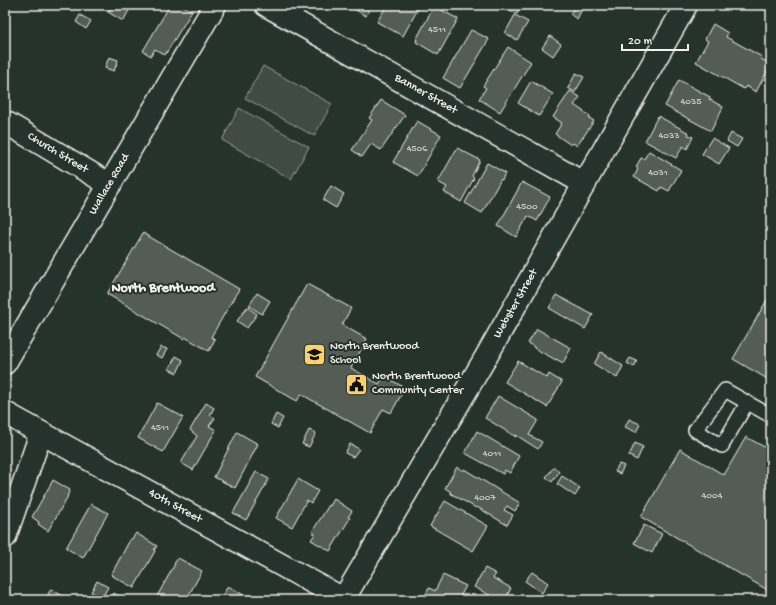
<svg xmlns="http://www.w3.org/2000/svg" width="776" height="605" font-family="'Gochi Hand',sans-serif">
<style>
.green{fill:#414b45;stroke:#9a9e96}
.building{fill:#525c55;stroke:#f4f1e8}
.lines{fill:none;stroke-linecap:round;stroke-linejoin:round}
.lane-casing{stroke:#f4f1e8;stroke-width:16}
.street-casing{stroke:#f4f1e8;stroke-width:25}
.lane{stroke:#26332d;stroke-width:13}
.street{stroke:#26332d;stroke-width:22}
.labels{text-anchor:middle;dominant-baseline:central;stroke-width:4;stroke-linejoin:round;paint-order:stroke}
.number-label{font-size:10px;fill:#ccccc3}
.street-label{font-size:12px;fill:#f4f1e8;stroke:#26332d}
.poi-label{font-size:12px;fill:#f4f1e8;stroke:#26332d;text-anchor:start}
.quarter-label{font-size:14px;font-weight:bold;fill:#f4f1e8;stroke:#26332d}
</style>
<rect width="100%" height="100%" fill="#26332d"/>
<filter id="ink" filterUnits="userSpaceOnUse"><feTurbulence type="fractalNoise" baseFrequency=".025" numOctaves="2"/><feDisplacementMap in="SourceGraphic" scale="8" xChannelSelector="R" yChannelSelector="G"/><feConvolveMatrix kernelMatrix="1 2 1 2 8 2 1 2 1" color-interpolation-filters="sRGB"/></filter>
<g filter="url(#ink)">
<g class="green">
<path d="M 263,66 L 332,104 L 314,136 L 245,98 Z"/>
<path d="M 239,108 L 309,147 L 291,179 L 222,140 Z"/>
</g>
<g class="building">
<path d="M 112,5 L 132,5 L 123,21 L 108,12 Z"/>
<path d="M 170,5 L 182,5 L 192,11 L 165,55 L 155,49 L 151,56 L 143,51 Z"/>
<path d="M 347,5 L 372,5 L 366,16 Z"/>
<path d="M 387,5 L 420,5 L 403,36 L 377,22 Z"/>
<path d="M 506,5 L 522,5 L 517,14 L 505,8 Z"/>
<path d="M 576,5 L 582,9 L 577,19 L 570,14 Z"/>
<path d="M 434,6 L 458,19 L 438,55 L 416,42 L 417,40 L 416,40 Z"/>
<path d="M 80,15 L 91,21 L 86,29 L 76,22 Z"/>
<path d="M 515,15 L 528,22 L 517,40 L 505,33 Z"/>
<path d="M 713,24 L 728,33 L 726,37 L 762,57 L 761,59 L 771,64 L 756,92 L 746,86 L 744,89 L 696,62 L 708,41 L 705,39 Z"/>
<path d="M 471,30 L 489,39 L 460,88 L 443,78 Z"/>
<path d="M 550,36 L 561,44 L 553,56 L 542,48 Z"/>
<path d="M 508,47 L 531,62 L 500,112 L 479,99 L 486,88 L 483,86 Z"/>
<path d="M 109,57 L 118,60 L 114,71 L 105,68 Z"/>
<path d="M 576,73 L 584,77 L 575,92 L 568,88 Z"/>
<path d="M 679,80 L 710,97 L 709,99 L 723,107 L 711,131 L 665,106 Z"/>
<path d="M 531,81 L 553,94 L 539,116 L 518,103 Z"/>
<path d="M 570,91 L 580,97 L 574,105 L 590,116 L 589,118 L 594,121 L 577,146 L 573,143 L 571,145 L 555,134 L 562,123 L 553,117 Z"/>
<path d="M 381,100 L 405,115 L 381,150 L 371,144 L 362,157 L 352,150 L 372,120 L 369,118 Z"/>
<path d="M 658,116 L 689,133 L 688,135 L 693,137 L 687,149 L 683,146 L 676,158 L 645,141 Z"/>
<path d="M 417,121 L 441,135 L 418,176 L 393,162 Z"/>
<path d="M 731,133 L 742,139 L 737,147 L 727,141 Z"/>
<path d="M 712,138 L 729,148 L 719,164 L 702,154 Z"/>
<path d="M 457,148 L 480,160 L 472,176 L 474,178 L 461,202 L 444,192 L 447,187 L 438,182 Z"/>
<path d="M 649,151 L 681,170 L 669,191 L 661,187 L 659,191 L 634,177 L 638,169 L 636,167 L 641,158 L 644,159 Z"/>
<path d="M 487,163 L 505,173 L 502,180 L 501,179 L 482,213 L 465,203 Z"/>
<path d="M 522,182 L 550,197 L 537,221 L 528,216 L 516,237 L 498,226 Z"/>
<path d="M 331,186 L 344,194 L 336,208 L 323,200 Z"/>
<path d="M 143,233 L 239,289 L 211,337 L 215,339 L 209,351 L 185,337 L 184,339 L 107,294 Z"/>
<path d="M 307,284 L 351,308 L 342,325 L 367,339 L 351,368 L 379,384 L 384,376 L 405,388 L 391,413 L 383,409 L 370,433 L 301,394 L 297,401 L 255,377 Z"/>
<path d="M 257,293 L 270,301 L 262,314 L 249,306 Z"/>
<path d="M 771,293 L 771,381 L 733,359 Z"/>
<path d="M 556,295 L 593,315 L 585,329 L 549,308 Z"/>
<path d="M 247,307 L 257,314 L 247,328 L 237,321 Z"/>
<path d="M 537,329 L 571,348 L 563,363 L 556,359 L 556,360 L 534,348 L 534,347 L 528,343 Z"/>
<path d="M 161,347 L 167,349 L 162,358 L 156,355 Z"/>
<path d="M 601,352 L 623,366 L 617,378 L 594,364 Z"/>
<path d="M 176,356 L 183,360 L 177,373 L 169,369 Z"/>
<path d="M 630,358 L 637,361 L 634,367 L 627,363 Z"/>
<path d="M 518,361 L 547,378 L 549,374 L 562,382 L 547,407 L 505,382 Z"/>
<path d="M 498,396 L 538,420 L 529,435 L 542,442 L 538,449 L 516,435 L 516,437 L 490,421 L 485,418 Z"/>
<path d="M 157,403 L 183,417 L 163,452 L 138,438 Z"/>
<path d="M 206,403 L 214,408 L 210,415 L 215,418 L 209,426 L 216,430 L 193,470 L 181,463 L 197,436 L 190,430 Z"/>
<path d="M 276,414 L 283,418 L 278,428 L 271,424 Z"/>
<path d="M 629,419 L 640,424 L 636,432 L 625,427 Z"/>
<path d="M 309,430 L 316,433 L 309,447 L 302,444 Z"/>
<path d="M 477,431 L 519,456 L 510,473 L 505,470 L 503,474 L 465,453 Z"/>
<path d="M 237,432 L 258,444 L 235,488 L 214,477 Z"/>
<path d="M 746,437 L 770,450 L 771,448 L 771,592 L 641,517 L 680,449 L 724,475 Z"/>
<path d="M 635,443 L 643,447 L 637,460 L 629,456 Z"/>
<path d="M 350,444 L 359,449 L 353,457 L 345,453 Z"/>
<path d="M 619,464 L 624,466 L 620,474 L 615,471 Z"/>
<path d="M 457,467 L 463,471 L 464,469 L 520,503 L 515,511 L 507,506 L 504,510 L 513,515 L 507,525 L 477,507 L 476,508 L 450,493 L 451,492 L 445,488 Z"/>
<path d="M 554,467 L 559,472 L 552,482 L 546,477 Z"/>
<path d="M 256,472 L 269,479 L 246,520 L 233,513 Z"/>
<path d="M 562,476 L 580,488 L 575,496 L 557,484 Z"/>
<path d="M 298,479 L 318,491 L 311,503 L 307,500 L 292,527 L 276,518 Z"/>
<path d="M 53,480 L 70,490 L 67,496 L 68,496 L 48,531 L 38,524 L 39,522 L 32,517 Z"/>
<path d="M 334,499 L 352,511 L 348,517 L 350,518 L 330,551 L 311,540 L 315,534 L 312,532 L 329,505 L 330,506 Z"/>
<path d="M 445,501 L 488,526 L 473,551 L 430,526 Z"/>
<path d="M 91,504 L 108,513 L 83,558 L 66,548 Z"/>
<path d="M 644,525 L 662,534 L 652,553 L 634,543 Z"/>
<path d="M 136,533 L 157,546 L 154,550 L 155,551 L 134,588 L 111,575 L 131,538 L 132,539 Z"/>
<path d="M 178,558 L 202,571 L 186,600 L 155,600 L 175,564 L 174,564 Z"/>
<path d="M 485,568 L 496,574 L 493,578 L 511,588 L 505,600 L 499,600 L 474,587 Z"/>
<path d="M 532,572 L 548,583 L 542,593 L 525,581 Z"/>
<path d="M 443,575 L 466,586 L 458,600 L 423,600 L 429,588 L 435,591 Z"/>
<path d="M 97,581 L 108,587 L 102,598 L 91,592 Z"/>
<path d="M 228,586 L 250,599 L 249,600 L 220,600 Z"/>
<path d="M 51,589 L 70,600 L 45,600 Z"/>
<path d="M 114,593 L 123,599 L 122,600 L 109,600 Z"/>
</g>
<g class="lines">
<defs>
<path id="lane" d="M 747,403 L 722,446 L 695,430 L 725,390 L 771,416"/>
<g id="street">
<path id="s1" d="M 266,5 L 585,184"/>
<path id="s2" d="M 5,122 L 102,180 L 111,183"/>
<path id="s3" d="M 5,363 L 215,5"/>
<path id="s4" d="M 5,413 L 345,600"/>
<path d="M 5,537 L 41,433"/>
<path id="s5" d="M 343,600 L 486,357 L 686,5"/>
</g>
</defs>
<use href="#lane" class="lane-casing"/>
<use href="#street" class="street-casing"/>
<use href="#lane" class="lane"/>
<use href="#street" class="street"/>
</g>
</g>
<defs>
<symbol id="school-square" viewBox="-11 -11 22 22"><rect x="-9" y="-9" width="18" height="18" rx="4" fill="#ffd166" stroke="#26332d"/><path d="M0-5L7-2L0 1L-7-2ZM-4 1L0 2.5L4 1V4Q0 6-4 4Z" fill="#111"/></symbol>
<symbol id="civic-square" viewBox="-11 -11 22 22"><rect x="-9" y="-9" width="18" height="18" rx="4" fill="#ffd166" stroke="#26332d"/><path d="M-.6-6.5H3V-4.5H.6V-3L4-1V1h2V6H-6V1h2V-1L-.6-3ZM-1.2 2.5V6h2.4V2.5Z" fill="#111"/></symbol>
</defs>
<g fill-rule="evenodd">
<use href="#school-square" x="302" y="342" width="25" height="25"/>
<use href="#civic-square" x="344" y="372" width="25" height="25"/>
</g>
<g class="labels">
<g class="number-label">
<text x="437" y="30">4511</text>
<text x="691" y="102">4035</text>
<text x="669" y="136">4033</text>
<text x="417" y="149">4506</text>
<text x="658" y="173">4031</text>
<text x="527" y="207">4500</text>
<text x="160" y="428">4511</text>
<text x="492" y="454">4011</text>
<text x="712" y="496">4004</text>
<text x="485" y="498">4007</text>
</g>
<g class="street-label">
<text stroke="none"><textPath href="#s1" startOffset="183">Banner Street</textPath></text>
<text stroke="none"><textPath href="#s2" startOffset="61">Church Street</textPath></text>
<text stroke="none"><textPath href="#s3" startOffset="207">Wallace Road</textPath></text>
<text stroke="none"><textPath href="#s5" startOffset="343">Webster Street</textPath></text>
<text stroke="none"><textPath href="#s4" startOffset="194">40th Street</textPath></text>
</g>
<g class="poi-label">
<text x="330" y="347">North Brentwood<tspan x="330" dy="14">School</tspan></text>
<text x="372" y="377">North Brentwood<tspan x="372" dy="14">Community Center</tspan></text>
</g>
<g class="quarter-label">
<text x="163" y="288">North Brentwood</text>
</g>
</g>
<rect width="776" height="605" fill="none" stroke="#26332d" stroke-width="20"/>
<rect x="10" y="10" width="756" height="585" fill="none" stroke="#f4f1e8" stroke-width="1.5" filter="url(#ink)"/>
<path d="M622 44v6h66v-6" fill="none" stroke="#f4f1e8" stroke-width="2"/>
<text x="628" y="44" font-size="12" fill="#f4f1e8" stroke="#26332d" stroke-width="3" paint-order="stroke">20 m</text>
</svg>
